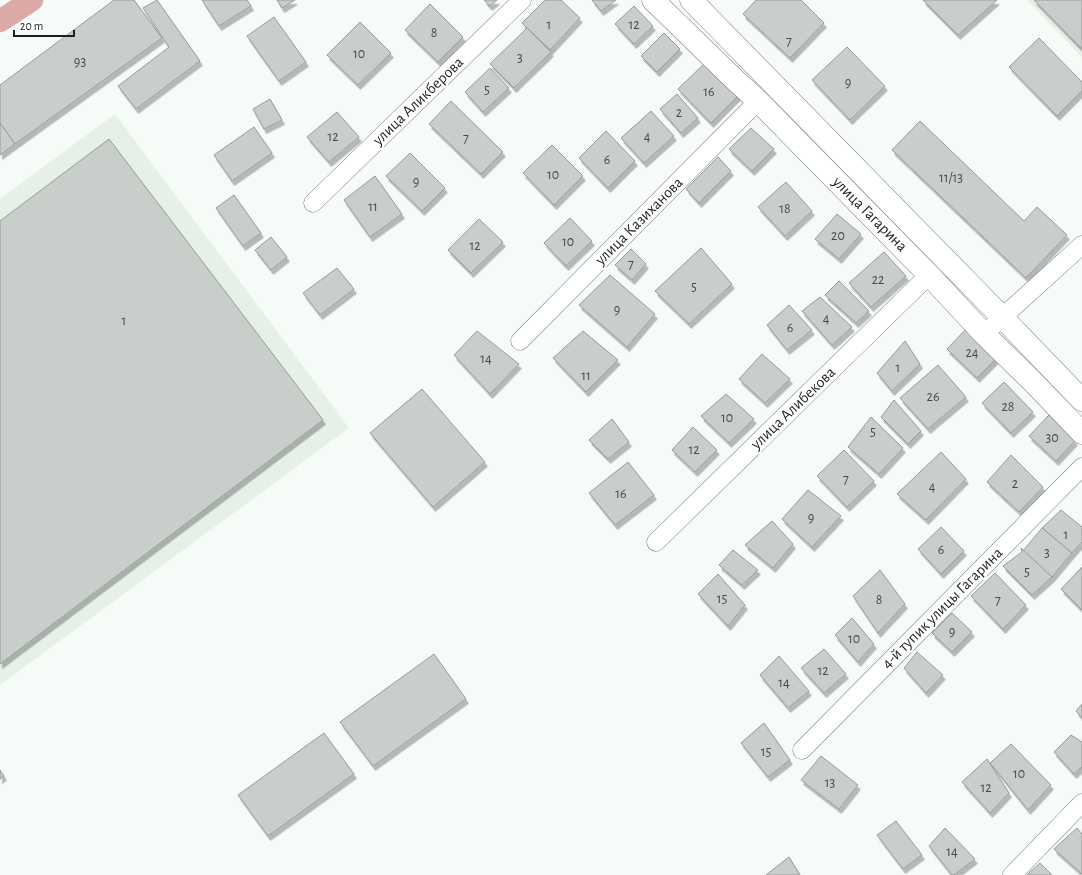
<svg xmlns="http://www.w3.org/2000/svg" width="1082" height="875" font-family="'Alegreya Sans',sans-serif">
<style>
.built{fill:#e4f0e8}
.building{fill:#c9cecb;stroke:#969b98;filter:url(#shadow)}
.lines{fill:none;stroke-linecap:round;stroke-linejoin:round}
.minor-casing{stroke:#7b7f7c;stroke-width:19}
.secondary-casing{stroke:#7b7f7c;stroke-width:23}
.primary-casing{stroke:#d6d6d6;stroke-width:23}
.minor{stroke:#fff;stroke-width:18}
.secondary{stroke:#fff;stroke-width:22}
.primary{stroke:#dbaaa6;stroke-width:22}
.labels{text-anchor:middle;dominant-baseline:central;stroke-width:4;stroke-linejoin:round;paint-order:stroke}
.number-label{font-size:14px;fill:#484a48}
.street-label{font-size:16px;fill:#1d1e1d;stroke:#fff}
</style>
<defs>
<filter id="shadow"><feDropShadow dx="2.5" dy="4.5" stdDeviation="0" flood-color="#0004"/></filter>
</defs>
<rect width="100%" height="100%" fill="#f6fbf8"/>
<g class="built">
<path d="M 1027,0 L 1082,0 L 1082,57 Z"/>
<path d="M 115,114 L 349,428 L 0,685 L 0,199 Z"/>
</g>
<g class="building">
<path d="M 114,0 L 134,0 L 162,38 L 15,144 L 0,123 L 0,85 Z"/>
<path d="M 157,0 L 200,61 L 136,109 L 118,86 L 169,47 L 143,8 Z"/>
<path d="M 202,0 L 247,0 L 251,6 L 219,26 Z"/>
<path d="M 277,0 L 295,0 L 282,8 Z"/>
<path d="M 484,0 L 497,0 L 490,6 Z"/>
<path d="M 545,0 L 561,0 L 580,18 L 550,50 L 522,23 Z"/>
<path d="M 592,0 L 616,0 L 601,11 Z"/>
<path d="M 756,0 L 801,0 L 824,23 L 790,58 L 743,14 Z"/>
<path d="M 923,0 L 997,0 L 958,35 Z"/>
<path d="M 1034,0 L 1082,0 L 1082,49 Z"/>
<path d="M 430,4 L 463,37 L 438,62 L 405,30 Z"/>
<path d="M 634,6 L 653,26 L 634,44 L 615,24 Z"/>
<path d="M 274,17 L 306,62 L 279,81 L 247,36 Z"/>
<path d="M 360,22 L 391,53 L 358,85 L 327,55 Z"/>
<path d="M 527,28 L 551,52 L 514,88 L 490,64 Z"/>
<path d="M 664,33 L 680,49 L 657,72 L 641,56 Z"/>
<path d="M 1039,38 L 1082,82 L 1082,91 L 1057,116 L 1009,67 Z"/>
<path d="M 847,47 L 885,86 L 850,120 L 812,80 Z"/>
<path d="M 707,61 L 739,95 L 711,123 L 678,89 Z"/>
<path d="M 490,68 L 509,88 L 483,112 L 465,92 Z"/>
<path d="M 677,94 L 698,118 L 681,133 L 660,109 Z"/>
<path d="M 270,99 L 282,120 L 264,129 L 253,109 Z"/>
<path d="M 451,101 L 503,152 L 481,174 L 429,124 Z"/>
<path d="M 651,111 L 674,136 L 644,163 L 621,138 Z"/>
<path d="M 337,112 L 359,137 L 329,162 L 307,137 Z"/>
<path d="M 920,121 L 1024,221 L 1037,207 L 1067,235 L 1026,278 L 892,150 Z"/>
<path d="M 0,123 L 15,144 L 0,155 Z"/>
<path d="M 254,127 L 272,153 L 232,181 L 214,155 Z"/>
<path d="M 751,128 L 774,149 L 752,171 L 729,149 Z"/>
<path d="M 606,131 L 635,161 L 608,188 L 579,158 Z"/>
<path d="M 109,139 L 323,420 L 0,664 L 0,221 Z"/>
<path d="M 552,145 L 583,176 L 554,205 L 523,173 Z"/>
<path d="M 410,153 L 445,188 L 422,211 L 386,176 Z"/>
<path d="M 718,157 L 731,171 L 699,203 L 686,189 Z"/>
<path d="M 375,176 L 402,214 L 370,237 L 344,200 Z"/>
<path d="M 786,182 L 812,211 L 785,236 L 758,207 Z"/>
<path d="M 234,195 L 261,233 L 243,246 L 216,208 Z"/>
<path d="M 837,214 L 861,234 L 839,259 L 815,239 Z"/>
<path d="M 570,218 L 592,241 L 566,266 L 544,243 Z"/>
<path d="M 479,219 L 503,242 L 471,273 L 448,250 Z"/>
<path d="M 271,237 L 287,257 L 271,270 L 255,250 Z"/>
<path d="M 701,248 L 732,284 L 689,324 L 655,291 Z"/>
<path d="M 631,249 L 646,264 L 632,280 L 615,265 Z"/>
<path d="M 884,252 L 906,276 L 871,307 L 849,283 Z"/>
<path d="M 337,268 L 354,289 L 320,315 L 303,293 Z"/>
<path d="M 610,275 L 655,314 L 627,347 L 579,305 Z"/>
<path d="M 839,281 L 869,311 L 856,323 L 825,295 Z"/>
<path d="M 820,297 L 852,327 L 832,345 L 802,311 Z"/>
<path d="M 789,305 L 812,330 L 787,350 L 767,325 Z"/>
<path d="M 967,328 L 997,358 L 977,378 L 947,349 Z"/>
<path d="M 477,331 L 519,364 L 490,394 L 454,355 Z"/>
<path d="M 583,331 L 618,360 L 586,392 L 553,358 Z"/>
<path d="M 905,341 L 920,364 L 892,391 L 877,373 Z"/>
<path d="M 762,354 L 790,379 L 765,403 L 739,379 Z"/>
<path d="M 938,365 L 966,397 L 928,429 L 900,398 Z"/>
<path d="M 1004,382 L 1033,412 L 1011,433 L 982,403 Z"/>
<path d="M 422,389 L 485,462 L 433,507 L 370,433 Z"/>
<path d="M 726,394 L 754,419 L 729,443 L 701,416 Z"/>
<path d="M 894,400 L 921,431 L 908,444 L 881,417 Z"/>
<path d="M 1049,415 L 1075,441 L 1056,461 L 1029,436 Z"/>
<path d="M 871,417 L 903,448 L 879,474 L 848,447 Z"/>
<path d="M 612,419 L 629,442 L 608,459 L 589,440 Z"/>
<path d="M 693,427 L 717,450 L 695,472 L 672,450 Z"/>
<path d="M 844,450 L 874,481 L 847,507 L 817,476 Z"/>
<path d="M 941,452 L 966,479 L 926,520 L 897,494 Z"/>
<path d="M 1011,455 L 1043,487 L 1019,512 L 987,482 Z"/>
<path d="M 628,462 L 654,495 L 615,525 L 589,493 Z"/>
<path d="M 808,490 L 841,516 L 812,547 L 782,519 Z"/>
<path d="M 1061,510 L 1082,527 L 1082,542 L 1072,553 L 1042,528 Z"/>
<path d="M 772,521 L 793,544 L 773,568 L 745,545 Z"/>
<path d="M 941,527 L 964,551 L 941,574 L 918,549 Z"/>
<path d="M 1042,528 L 1072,553 L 1052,577 L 1022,552 Z"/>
<path d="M 1021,548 L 1052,577 L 1032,595 L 1003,566 L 1022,552 Z"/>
<path d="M 733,550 L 758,570 L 742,585 L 719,565 Z"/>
<path d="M 1082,567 L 1082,610 L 1061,589 Z"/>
<path d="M 880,570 L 905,604 L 878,633 L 853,596 Z"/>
<path d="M 995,573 L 1026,605 L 1003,629 L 971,596 Z"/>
<path d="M 718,574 L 745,605 L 728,626 L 698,594 Z"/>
<path d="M 952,613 L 972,632 L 952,652 L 932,633 Z"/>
<path d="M 852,618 L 874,644 L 858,662 L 835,635 Z"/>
<path d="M 824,649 L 846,674 L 824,693 L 801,668 Z"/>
<path d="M 917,652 L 943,675 L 926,693 L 904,668 Z"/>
<path d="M 434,654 L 466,699 L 373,766 L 340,722 Z"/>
<path d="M 779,656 L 809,691 L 788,708 L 760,675 Z"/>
<path d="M 1082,704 L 1082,718 L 1076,711 Z"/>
<path d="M 764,723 L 790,760 L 768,777 L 741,743 Z"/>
<path d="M 324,733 L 354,774 L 268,836 L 238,795 Z"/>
<path d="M 1071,735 L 1082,742 L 1082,767 L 1074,774 L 1054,752 Z"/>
<path d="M 1011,744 L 1051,785 L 1028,810 L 990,763 Z"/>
<path d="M 821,756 L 858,785 L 839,809 L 801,780 Z"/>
<path d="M 987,759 L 1009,793 L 990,813 L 962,782 Z"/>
<path d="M 0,770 L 4,776 L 0,779 Z"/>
<path d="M 896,821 L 922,855 L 903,869 L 877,835 Z"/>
<path d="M 945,828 L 975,859 L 954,875 L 952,875 L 929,846 Z"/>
<path d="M 1077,828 L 1082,834 L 1082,874 L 1054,849 Z"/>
<path d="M 789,857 L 800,875 L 766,875 Z"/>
<path d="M 1040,863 L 1052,875 L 1027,875 Z"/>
</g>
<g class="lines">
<defs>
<g id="minor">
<path d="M 313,203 L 522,0"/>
<path d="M 984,334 L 1082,245"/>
<path d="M 520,341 L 758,101"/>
<path d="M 656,542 L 929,275"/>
<path d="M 802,750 L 1082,467"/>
<path d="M 1012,875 L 1082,803"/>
</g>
<g id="secondary">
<path d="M 653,0 L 734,79 L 758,101 L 929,275 L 984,334 L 1033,382 L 1082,433"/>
<path d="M 691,0 L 1002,317 L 1082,400"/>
</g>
<path id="primary" d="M 0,21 L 32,0"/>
</defs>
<use href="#minor" class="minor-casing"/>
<use href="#secondary" class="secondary-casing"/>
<use href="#primary" class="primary-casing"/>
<use href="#minor" class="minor"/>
<use href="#secondary" class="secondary"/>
<use href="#primary" class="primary"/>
</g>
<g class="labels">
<g class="number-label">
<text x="549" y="25">1</text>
<text x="634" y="25">12</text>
<text x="434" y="33">8</text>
<text x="789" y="41">7</text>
<text x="359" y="54">10</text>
<text x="520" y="58">3</text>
<text x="80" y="62">93</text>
<text x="848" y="83">9</text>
<text x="487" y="90">5</text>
<text x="709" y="92">16</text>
<text x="679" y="113">2</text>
<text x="333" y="137">12</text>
<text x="647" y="137">4</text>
<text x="466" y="138">7</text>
<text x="607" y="160">6</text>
<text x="553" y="175">10</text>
<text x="951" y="178">11/13</text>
<text x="416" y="182">9</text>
<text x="373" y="207">11</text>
<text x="785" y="209">18</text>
<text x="838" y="236">20</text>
<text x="568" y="242">10</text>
<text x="475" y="246">12</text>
<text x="631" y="264">7</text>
<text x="878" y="280">22</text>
<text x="694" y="287">5</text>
<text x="617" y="310">9</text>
<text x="826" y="319">4</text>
<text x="124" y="321">1</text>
<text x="790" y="328">6</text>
<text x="972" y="353">24</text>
<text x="486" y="359">14</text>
<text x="898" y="368">1</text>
<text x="586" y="376">11</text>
<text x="933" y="397">26</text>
<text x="1008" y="407">28</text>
<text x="727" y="418">10</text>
<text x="873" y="432">5</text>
<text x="1052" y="438">30</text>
<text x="694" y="450">12</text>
<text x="846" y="479">7</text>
<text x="1015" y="484">2</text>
<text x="932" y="487">4</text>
<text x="621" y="494">16</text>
<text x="811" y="518">9</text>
<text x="1066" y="535">1</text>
<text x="941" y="550">6</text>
<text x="1047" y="553">3</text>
<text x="1027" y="572">5</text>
<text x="722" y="599">15</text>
<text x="879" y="600">8</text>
<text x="998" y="600">7</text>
<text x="952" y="632">9</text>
<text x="854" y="639">10</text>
<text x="823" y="671">12</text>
<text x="784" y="683">14</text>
<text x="766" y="752">15</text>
<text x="1019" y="774">10</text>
<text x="830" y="783">13</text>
<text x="986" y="788">12</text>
<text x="952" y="852">14</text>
</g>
<g class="street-label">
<text transform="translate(418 101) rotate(-44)">улица Аликберова</text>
<text transform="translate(870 214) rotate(45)">улица Гагарина</text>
<text transform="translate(639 221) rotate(-45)">улица Казиханова</text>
<text transform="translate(793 408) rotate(-44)">улица Алибекова</text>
<text transform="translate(942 608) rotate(-45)">4-й тупик улицы Гагарина</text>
</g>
</g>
<path d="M14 30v6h60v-6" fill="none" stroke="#1d1e1d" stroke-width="2"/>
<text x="20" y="30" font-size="12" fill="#1d1e1d" stroke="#ffffff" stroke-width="3" paint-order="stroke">20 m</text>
</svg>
